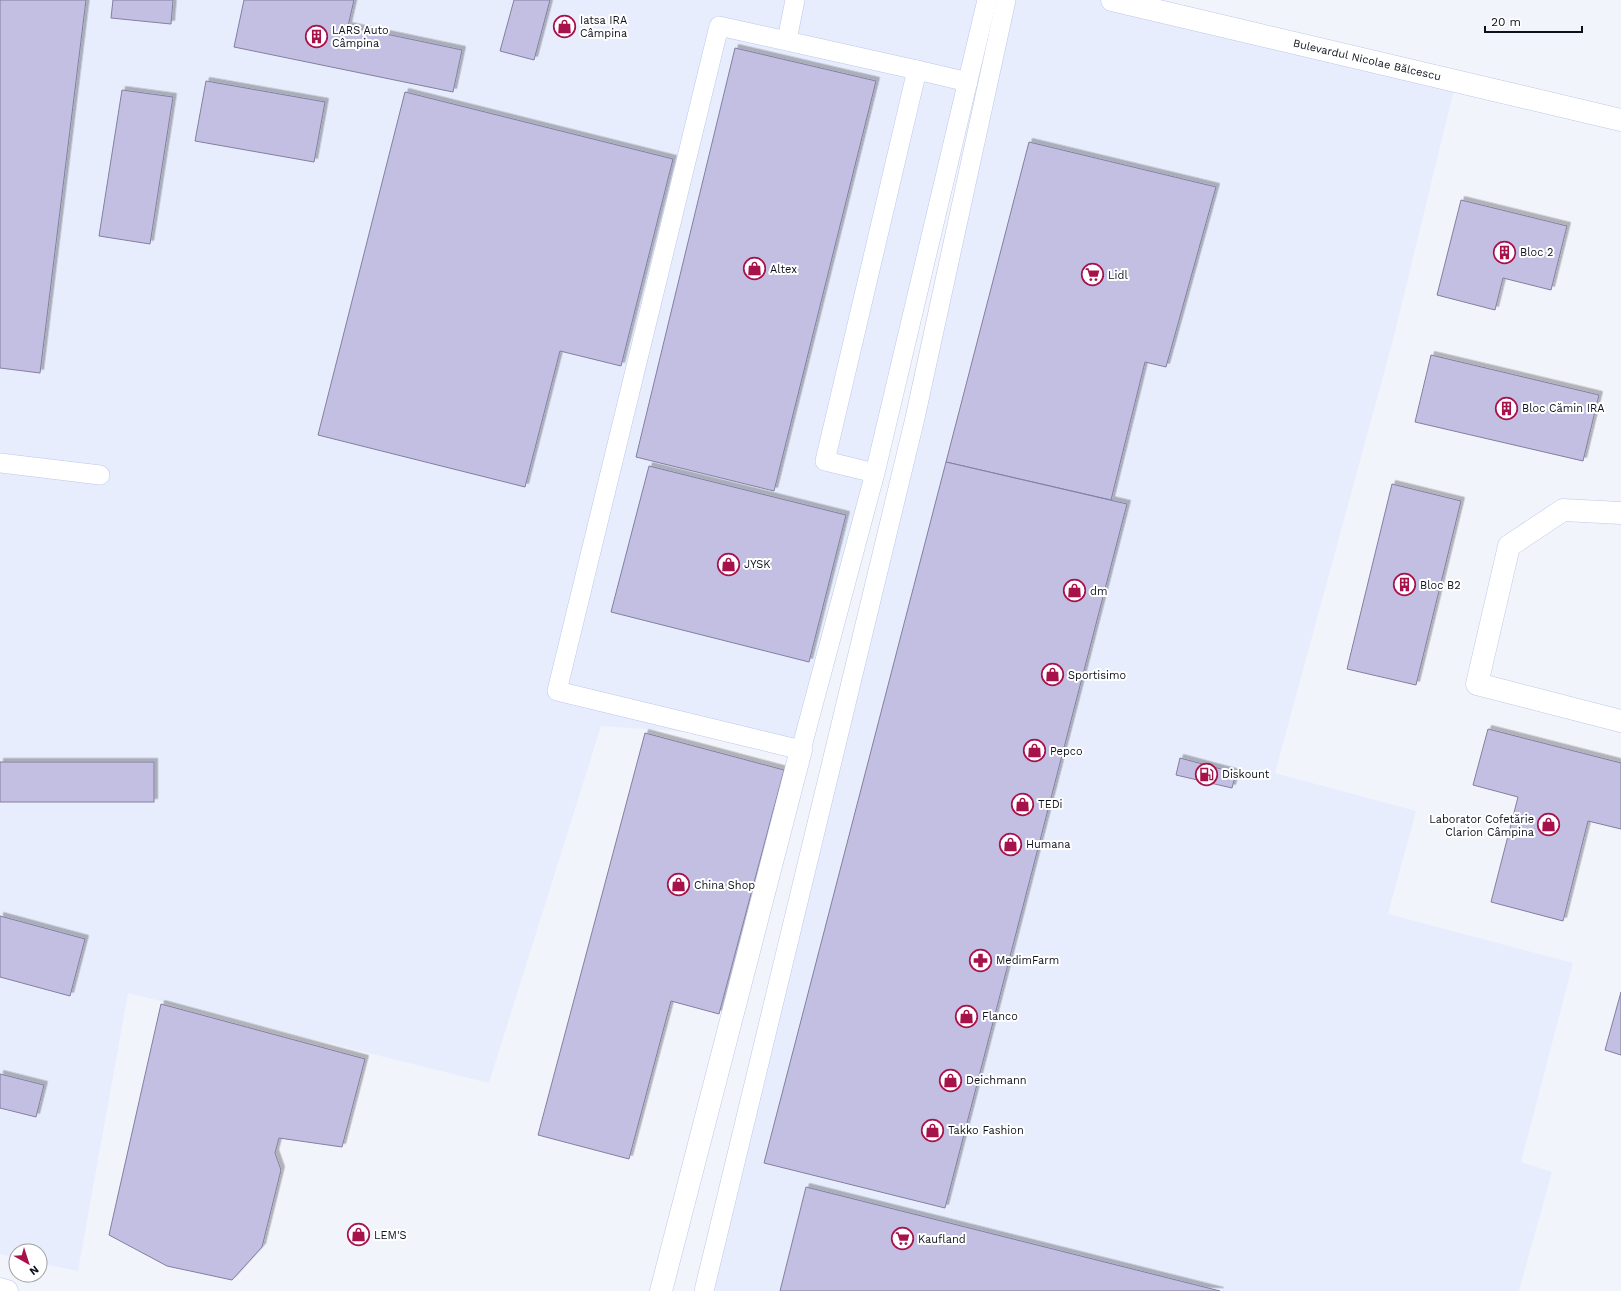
<svg xmlns="http://www.w3.org/2000/svg" width="1621" height="1291" font-family="'Work Sans',sans-serif">
<style>
.built{fill:#e7edfd}
.building{fill:#c2bfe2;stroke:#837fa0;filter:url(#shadow)}
.lines{fill:none;stroke-linecap:round;stroke-linejoin:round}
.service-casing{stroke:#bcc8ea;stroke-width:20}
.minor-casing{stroke:#bcc8ea;stroke-width:23}
.tertiary-casing{stroke:#bcc8ea;stroke-width:23}
.primary-casing{stroke:#bcc8ea;stroke-width:23}
.service{stroke:#fff;stroke-width:19}
.minor{stroke:#fff;stroke-width:22}
.tertiary{stroke:#fff;stroke-width:22}
.primary{stroke:#fff;stroke-width:22}
.labels{text-anchor:middle;dominant-baseline:central;stroke-width:4;stroke-linejoin:round;paint-order:stroke}
.poi-label{font-size:11px;fill:#0d111c;stroke:#fff;text-anchor:start}
.street-label{font-size:11px;fill:#0d111c;stroke:#fff}
</style>
<defs>
<filter id="shadow"><feDropShadow dx="3.5" dy="-3.5" stdDeviation="0" flood-color="#0004"/></filter>
</defs>
<rect width="100%" height="100%" fill="#f1f4fb"/>
<g class="built">
<path d="M 0,0 L 996,0 L 794,739 L 601,726 L 489,1083 L 128,993 L 78,1271 L 40,1263 L 40,1251 L 16,1251 L 16,1258 L 0,1254 Z"/>
<path d="M 1006,0 L 1113,0 L 1456,81 L 1394,336 L 1275,773 L 1416,811 L 1388,914 L 1573,963 L 1521,1162 L 1552,1172 L 1519,1291 L 703,1291 Z"/>
</g>
<g class="building">
<path d="M 0,0 L 86,0 L 40,373 L 0,368 Z"/>
<path d="M 113,0 L 173,0 L 171,24 L 111,18 Z"/>
<path d="M 244,0 L 354,0 L 348,26 L 462,50 L 453,92 L 234,47 Z"/>
<path d="M 514,0 L 550,0 L 534,60 L 500,51 Z"/>
<path d="M 735,48 L 876,81 L 774,491 L 636,457 Z"/>
<path d="M 206,81 L 325,102 L 314,162 L 195,141 Z"/>
<path d="M 122,90 L 173,97 L 150,244 L 99,236 Z"/>
<path d="M 405,92 L 673,159 L 621,366 L 560,351 L 525,487 L 318,435 Z"/>
<path d="M 1029,142 L 1216,187 L 1166,367 L 1145,362 L 1111,500 L 946,462 Z"/>
<path d="M 1461,200 L 1567,226 L 1551,290 L 1503,278 L 1495,310 L 1437,295 Z"/>
<path d="M 1431,355 L 1599,395 L 1583,461 L 1415,422 Z"/>
<path d="M 946,462 L 1127,504 L 945,1208 L 764,1163 Z"/>
<path d="M 649,466 L 846,515 L 809,662 L 611,612 Z"/>
<path d="M 1392,484 L 1461,501 L 1416,685 L 1347,669 Z"/>
<path d="M 1488,729 L 1621,763 L 1621,829 L 1588,821 L 1563,921 L 1491,902 L 1518,797 L 1473,785 Z"/>
<path d="M 645,733 L 784,770 L 719,1014 L 671,1001 L 629,1159 L 538,1135 Z"/>
<path d="M 1180,758 L 1236,773 L 1232,788 L 1176,775 Z"/>
<rect x="0" y="762" width="154" height="40"/>
<path d="M 0,916 L 85,939 L 70,996 L 0,977 Z"/>
<path d="M 1621,992 L 1621,1055 L 1605,1050 Z"/>
<path d="M 161,1004 L 365,1059 L 342,1147 L 279,1138 L 275,1153 L 281,1170 L 262,1247 L 232,1280 L 167,1266 L 109,1235 Z"/>
<path d="M 0,1074 L 44,1085 L 36,1117 L 0,1108 Z"/>
<path d="M 806,1187 L 1220,1291 L 780,1291 Z"/>
</g>
<g class="lines">
<defs>
<g id="service">
<path d="M 787,40 L 795,0"/>
<path d="M 917,70 L 968,82"/>
<path d="M 0,463 L 100,475"/>
<path d="M 875,473 L 825,461 L 917,70 L 719,26 L 557,691 L 801,750 L 875,473 L 987,0"/>
<path d="M 704,1291 L 915,418 L 1006,0"/>
</g>
<g id="minor">
<path d="M 1621,513 L 1563,510 L 1509,546 L 1477,684 L 1621,721"/>
<path d="M 661,1291 L 801,750"/>
</g>
<path id="tertiary" d="M 0,1289 L 7,1291"/>
<path id="primary" d="M 1112,0 L 1621,120"/>
</defs>
<use href="#service" class="service-casing"/>
<use href="#minor" class="minor-casing"/>
<use href="#tertiary" class="tertiary-casing"/>
<use href="#primary" class="primary-casing"/>
<use href="#service" class="service"/>
<use href="#minor" class="minor"/>
<use href="#tertiary" class="tertiary"/>
<use href="#primary" class="primary"/>
</g>
<defs>
<symbol id="shop-ring" viewBox="-11 -11 22 22"><circle r="9.5" fill="#fff" stroke="#a7124b" stroke-width="1.5"/><path d="M-5-2.5h2.3a2.7 3.5 0 0 1 5.4 0H5L5.5 6h-11ZM-1.5-2.5h3a1.5 2.3 0 0 0-3 0Z" fill="#a7124b"/></symbol>
<symbol id="building-ring" viewBox="-11 -11 22 22"><circle r="9.5" fill="#fff" stroke="#a7124b" stroke-width="1.5"/><path d="M-4-6H4V6H1V3H-1V6H-4ZM-2.5-4.3h1.7v1.8h-1.7ZM.8-4.3h1.7v1.8H.8ZM-2.5-1h1.7V.8h-1.7ZM.8-1h1.7V.8H.8Z" fill="#a7124b"/></symbol>
<symbol id="supermarket-ring" viewBox="-11 -11 22 22"><circle r="9.5" fill="#fff" stroke="#a7124b" stroke-width="1.5"/><path d="M-6-5.5h2.5l.6 2H6L4.5 2H-2.5L-4.4-4H-6ZM-1.5 3.2a1.3 1.3 0 1 0 .1 0ZM3 3.2a1.3 1.3 0 1 0 .1 0Z" fill="#a7124b"/></symbol>
<symbol id="fuel-ring" viewBox="-11 -11 22 22"><circle r="9.5" fill="#fff" stroke="#a7124b" stroke-width="1.5"/><path d="M-5.5-6h7V0h2V4h1.3V-2.5L3-4.5l.8-.8L6-3V5H2.5V1h-1V6h-7ZM-4.2-4.7v3.2H.2V-4.7Z" fill="#a7124b"/></symbol>
<symbol id="pharmacy-ring" viewBox="-11 -11 22 22"><circle r="9.5" fill="#fff" stroke="#a7124b" stroke-width="1.5"/><path d="M-2-6h4v4h4v4h-4v4h-4v-4h-4v-4h4Z" fill="#a7124b"/></symbol>
</defs>
<g fill-rule="evenodd">
<use href="#shop-ring" x="552" y="14" width="25" height="25"/>
<use href="#building-ring" x="304" y="24" width="25" height="25"/>
<use href="#building-ring" x="1492" y="240" width="25" height="25"/>
<use href="#shop-ring" x="742" y="256" width="25" height="25"/>
<use href="#supermarket-ring" x="1080" y="262" width="25" height="25"/>
<use href="#building-ring" x="1494" y="396" width="25" height="25"/>
<use href="#shop-ring" x="716" y="552" width="25" height="25"/>
<use href="#building-ring" x="1392" y="572" width="25" height="25"/>
<use href="#shop-ring" x="1062" y="578" width="25" height="25"/>
<use href="#shop-ring" x="1040" y="662" width="25" height="25"/>
<use href="#shop-ring" x="1022" y="738" width="25" height="25"/>
<use href="#fuel-ring" x="1194" y="762" width="25" height="25"/>
<use href="#shop-ring" x="1010" y="792" width="25" height="25"/>
<use href="#shop-ring" x="1536" y="812" width="25" height="25"/>
<use href="#shop-ring" x="998" y="832" width="25" height="25"/>
<use href="#shop-ring" x="666" y="872" width="25" height="25"/>
<use href="#pharmacy-ring" x="968" y="948" width="25" height="25"/>
<use href="#shop-ring" x="954" y="1004" width="25" height="25"/>
<use href="#shop-ring" x="938" y="1068" width="25" height="25"/>
<use href="#shop-ring" x="920" y="1118" width="25" height="25"/>
<use href="#shop-ring" x="346" y="1222" width="25" height="25"/>
<use href="#supermarket-ring" x="890" y="1226" width="25" height="25"/>
</g>
<g class="labels">
<g class="poi-label">
<text x="580" y="20">Iatsa IRA<tspan x="580" dy="13">Câmpina</tspan></text>
<text x="332" y="30">LARS Auto<tspan x="332" dy="13">Câmpina</tspan></text>
<text x="1520" y="252">Bloc 2</text>
<text x="770" y="269">Altex</text>
<text x="1108" y="275">Lidl</text>
<text x="1522" y="408">Bloc Cămin IRA</text>
<text x="744" y="564">JYSK</text>
<text x="1420" y="585">Bloc B2</text>
<text x="1090" y="591">dm</text>
<text x="1068" y="675">Sportisimo</text>
<text x="1050" y="751">Pepco</text>
<text x="1222" y="774">Diskount</text>
<text x="1038" y="804">TEDi</text>
<text x="1534" y="819" text-anchor="end">Laborator Cofetărie<tspan x="1534" dy="13">Clarion Câmpina</tspan></text>
<text x="1026" y="844">Humana</text>
<text x="694" y="885">China Shop</text>
<text x="996" y="960">MedimFarm</text>
<text x="982" y="1016">Flanco</text>
<text x="966" y="1080">Deichmann</text>
<text x="948" y="1130">Takko Fashion</text>
<text x="374" y="1235">LEM'S</text>
<text x="918" y="1239">Kaufland</text>
</g>
<g class="street-label">
<text transform="translate(1367 60) rotate(13)">Bulevardul Nicolae Bălcescu</text>
</g>
</g>
<g transform="translate(28 1263) rotate(141)"><circle r="19" fill="#ffffff" stroke="#9ea0a4"/>
<path d="M0-3L7 15L0 10L-7 15Z" fill="#a7124b"/>
<text y="-6" font-size="11" font-weight="bold" text-anchor="middle" fill="#0d111c">N</text>
</g>
<path d="M1485 26v6h97v-6" fill="none" stroke="#0d111c" stroke-width="2"/>
<text x="1491" y="26" font-size="12" fill="#0d111c" stroke="#ffffff" stroke-width="3" paint-order="stroke">20 m</text>
</svg>
